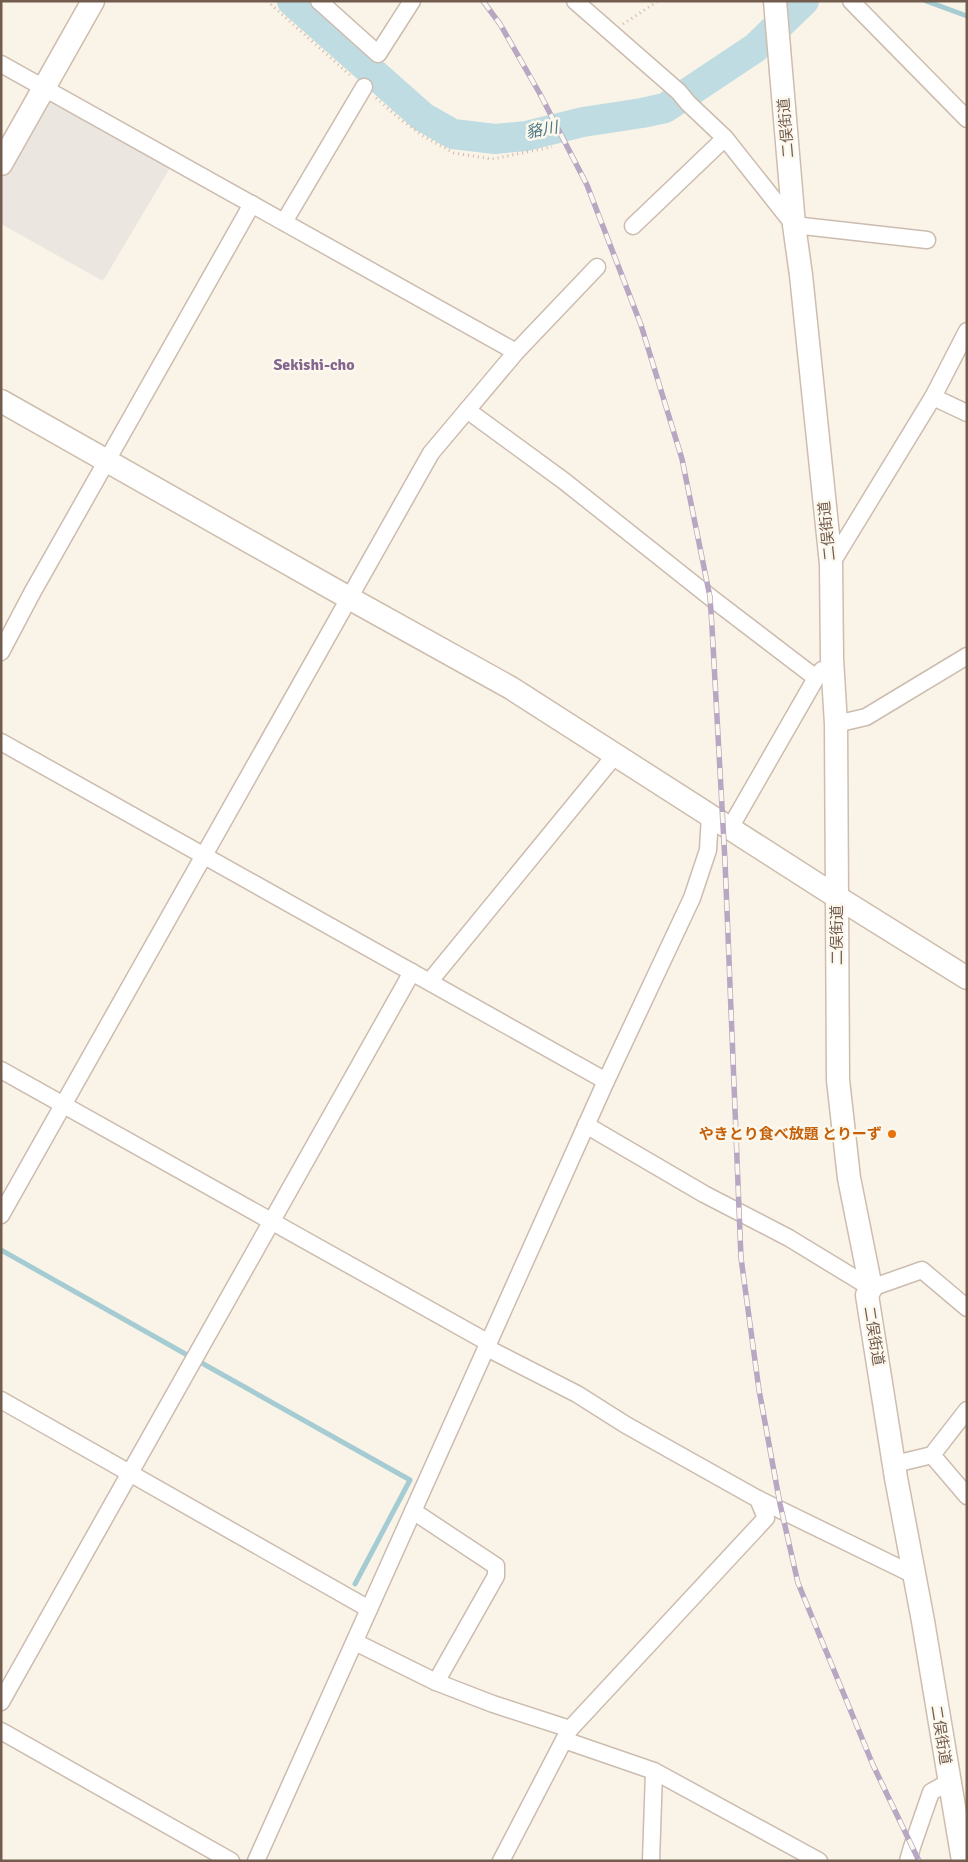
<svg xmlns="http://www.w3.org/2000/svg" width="968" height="1862" font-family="Signika,'Noto Sans JP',sans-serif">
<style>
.industrial{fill:#ece6e1}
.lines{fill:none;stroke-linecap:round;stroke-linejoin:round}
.stream{stroke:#a5cbd3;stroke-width:5}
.river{stroke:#bedce2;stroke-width:30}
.street-casing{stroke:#ccbcaf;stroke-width:19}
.secondary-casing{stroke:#cebdad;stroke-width:25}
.path{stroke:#d2b8a5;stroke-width:3;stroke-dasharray:1 4;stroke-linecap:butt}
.street{stroke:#fff;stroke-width:16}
.secondary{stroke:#fff;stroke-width:22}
.rail-casing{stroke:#b7a7c3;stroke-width:5.5}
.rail{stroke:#fdf8ee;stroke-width:4;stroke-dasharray:11;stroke-linecap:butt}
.food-dot{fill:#e8710a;stroke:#fdf8ee;stroke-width:2}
.labels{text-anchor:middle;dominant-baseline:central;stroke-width:5;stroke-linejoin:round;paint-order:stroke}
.street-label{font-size:15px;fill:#725c4e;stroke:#fdf8ee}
.food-label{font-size:15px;font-weight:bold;fill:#c56008;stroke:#fdf8ee;text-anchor:end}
.water-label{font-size:16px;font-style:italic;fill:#4a7883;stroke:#fdf8ee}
.neighbourhood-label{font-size:16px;font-weight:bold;fill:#82668e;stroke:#fdf8ee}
</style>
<rect width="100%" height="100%" fill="#faf4e8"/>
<path class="industrial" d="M 45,99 L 170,168 L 103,281 L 1,224 L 1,176 Z"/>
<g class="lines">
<g class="stream">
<path d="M 926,1 L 967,16"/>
<path d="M 1,1250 L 189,1356"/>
<path d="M 200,1362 L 410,1480 L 355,1584"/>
</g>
<path class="river" d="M 292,1 L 423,117 L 453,134 L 495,139 L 526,136 L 583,122 L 642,113 L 665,108 L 755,48 L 804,1"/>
<defs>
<g id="street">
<path d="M 319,1 L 378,54 L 412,1"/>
<path d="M 575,1 L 679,92 L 688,103 L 725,138 L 794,225 L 927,240"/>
<path d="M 851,1 L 967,119"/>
<path d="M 1,64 L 516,352 L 431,453 L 1,1215"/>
<path d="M 284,222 L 364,87"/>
<path d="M 633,226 L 725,138"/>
<path d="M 516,352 L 597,267"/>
<path d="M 933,397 L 967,413"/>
<path d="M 467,410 L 564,481 L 710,597 L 816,678"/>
<path d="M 831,564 L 933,397 L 967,331"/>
<path d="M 1,652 L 32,593 L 252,204"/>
<path d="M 836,724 L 866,717 L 967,656"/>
<path d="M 1,742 L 606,1081"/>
<path d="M 730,828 L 816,678 L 822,670"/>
<path d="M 430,981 L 616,754"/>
<path d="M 1,1070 L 489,1343"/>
<path d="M 586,1125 L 704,1194 L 789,1238 L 871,1288 L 922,1270 L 967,1308"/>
<path d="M 487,1348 L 577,1394 L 626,1425 L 758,1499 L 766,1518 L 570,1729 L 564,1740 L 654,1771 L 819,1861"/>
<path d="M 1,1400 L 369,1609"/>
<path d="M 932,1455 L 967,1496"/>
<path d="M 895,1464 L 932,1455 L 967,1410"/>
<path d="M 758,1499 L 914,1575"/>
<path d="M 413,1511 L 496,1566 L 496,1576 L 436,1682"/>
<path d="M 355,1642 L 436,1682 L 493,1704 L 570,1729"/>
<path d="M 1,1702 L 412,972"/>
<path d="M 1,1731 L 231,1861"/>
<path d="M 256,1861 L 606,1081 L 692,898 L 708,850 L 710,815"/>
<path d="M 501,1861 L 564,1740"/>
<path d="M 651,1861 L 654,1771"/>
<path d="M 908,1861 L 912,1847 L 931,1792 L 949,1782"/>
</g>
<g id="secondary">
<path d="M 775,1 L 794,225 L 801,275 L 831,564 L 832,659 L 836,724 L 838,1080 L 849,1178 L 871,1288 L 867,1295 L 896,1478 L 923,1621 L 963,1861"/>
<path d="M 1,164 L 93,1"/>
<path d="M 1,401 L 349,598 L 511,688 L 837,897 L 967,978"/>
</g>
</defs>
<use href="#street" class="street-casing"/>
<use href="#secondary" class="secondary-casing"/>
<g class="path">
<path d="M 267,1 L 352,77"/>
<path d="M 623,24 L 658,1"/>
<path d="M 376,98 L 400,119 L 423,136 L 454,153 L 492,159 L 552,147"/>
</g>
<use href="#street" class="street"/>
<use href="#secondary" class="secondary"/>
<defs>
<path id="rail" d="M 483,1 L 500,24 L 540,94 L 587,185 L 641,325 L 682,459 L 710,597 L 712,627 L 725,861 L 741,1258 L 759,1390 L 780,1504 L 798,1583 L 873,1765 L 919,1861"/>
</defs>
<use href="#rail" class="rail-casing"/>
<use href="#rail" class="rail"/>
</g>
<circle class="food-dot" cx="892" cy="1134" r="5"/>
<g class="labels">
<g class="street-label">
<text transform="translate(786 128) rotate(-95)">二俣街道</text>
<text transform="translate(827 531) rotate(-96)">二俣街道</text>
<text transform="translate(837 935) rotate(-90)">二俣街道</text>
<text transform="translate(874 1336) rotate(81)">二俣街道</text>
<text transform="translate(941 1735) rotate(81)">二俣街道</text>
</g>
<g class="food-label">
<text x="882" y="1134">やきとり食べ放題 とりーず</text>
</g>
<g class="water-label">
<text transform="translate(542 130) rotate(-10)">貉川</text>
</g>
<g class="neighbourhood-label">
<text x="314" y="365">Sekishi-cho</text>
</g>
</g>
<rect width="968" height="1862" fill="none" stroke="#725c4e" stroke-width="5"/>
</svg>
